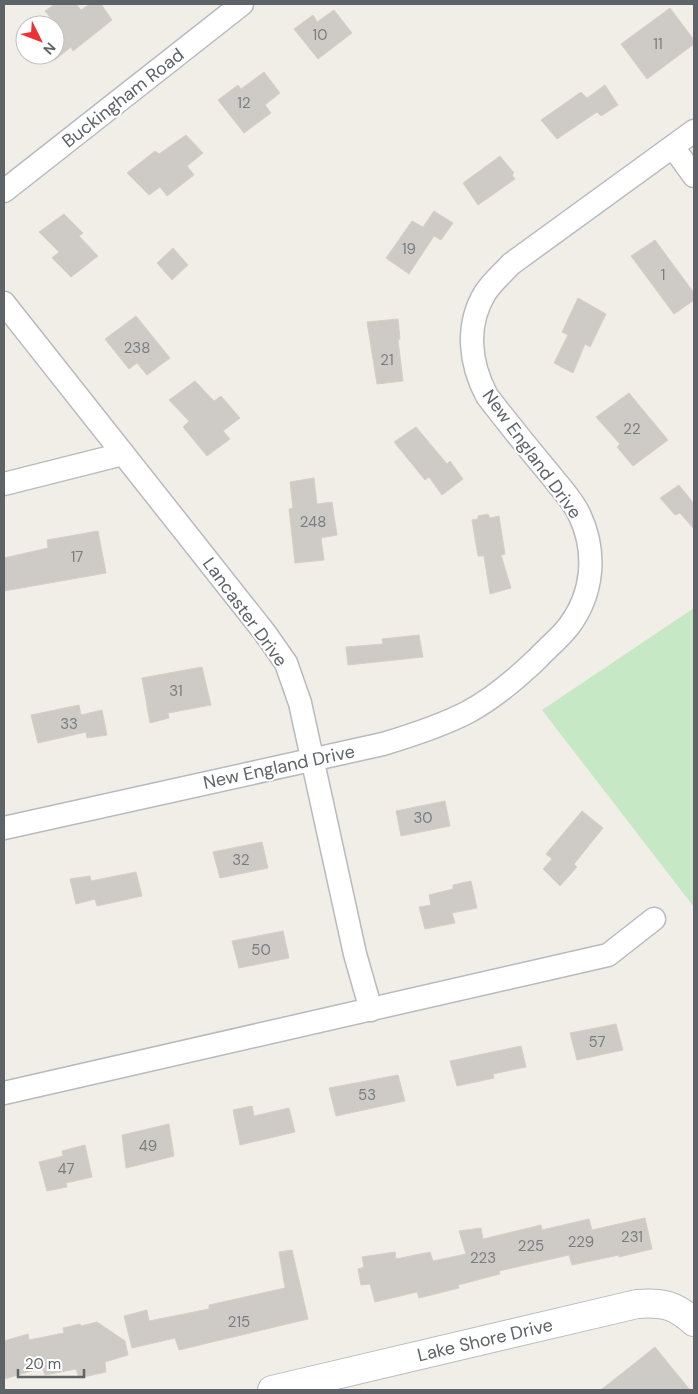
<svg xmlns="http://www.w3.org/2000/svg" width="698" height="1394" font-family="'DM Sans',sans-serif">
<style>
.green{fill:#c7e8c4}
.building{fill:#cecbc6;stroke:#d6cfc5}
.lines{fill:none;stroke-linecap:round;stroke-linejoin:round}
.minor-casing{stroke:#b7babe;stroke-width:25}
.tertiary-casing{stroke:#b7babe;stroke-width:30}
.minor{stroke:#fff;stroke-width:22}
.tertiary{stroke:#fff;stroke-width:28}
.labels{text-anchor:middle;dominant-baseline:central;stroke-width:4;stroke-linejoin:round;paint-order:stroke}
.number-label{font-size:15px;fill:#7a7d80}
.street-label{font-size:18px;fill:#5e6368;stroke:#fff}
</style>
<rect width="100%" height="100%" fill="#f1eee7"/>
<path class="green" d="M 694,608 L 694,907 L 542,710 Z"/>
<g class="building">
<path d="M 55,4 L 76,4 L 81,10 L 90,4 L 101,4 L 112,20 L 73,51 L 71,47 L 55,60 L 52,55 L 55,55 L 55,25 L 49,25 L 54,22 L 45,11 Z"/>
<path d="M 670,8 L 694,40 L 694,44 L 647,79 L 621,44 Z"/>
<path d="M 334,10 L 352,33 L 318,59 L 294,29 L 313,15 L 317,22 Z"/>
<path d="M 264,72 L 280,93 L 265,105 L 271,113 L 244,133 L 218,100 L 238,85 L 241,89 Z"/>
<path d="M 605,85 L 618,105 L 601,116 L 597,112 L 557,139 L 541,120 L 581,92 L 587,98 Z"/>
<path d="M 186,135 L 203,153 L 187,166 L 194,175 L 167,196 L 160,187 L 149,195 L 127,173 L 155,151 L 159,154 Z"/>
<path d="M 500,156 L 514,173 L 512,175 L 515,179 L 478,205 L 463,183 Z"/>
<path d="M 434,211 L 453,223 L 441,240 L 434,236 L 409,274 L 386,258 L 412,221 L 423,227 Z"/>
<path d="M 64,214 L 83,233 L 79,236 L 98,256 L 71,277 L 52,258 L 59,252 L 39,232 Z"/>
<path d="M 655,240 L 694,293 L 694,300 L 674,314 L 631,256 Z"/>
<path d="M 173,248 L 188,265 L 172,280 L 157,263 Z"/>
<path d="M 578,298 L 606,314 L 590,347 L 585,344 L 573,373 L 554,363 L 568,335 L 562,332 Z"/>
<path d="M 136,316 L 170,358 L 147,375 L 137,363 L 129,369 L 105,339 Z"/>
<path d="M 398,319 L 400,339 L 398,340 L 403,381 L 377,384 L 367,322 Z"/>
<path d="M 195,381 L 214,401 L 221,396 L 240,418 L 223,431 L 230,439 L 207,456 L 183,427 L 189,421 L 169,400 Z"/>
<path d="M 629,393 L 668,440 L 633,466 L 617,447 L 620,444 L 596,417 Z"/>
<path d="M 416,427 L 447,464 L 450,461 L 463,479 L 442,495 L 429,477 L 425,480 L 394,442 Z"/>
<path d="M 314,478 L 317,504 L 332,502 L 337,535 L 321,538 L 324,560 L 295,563 L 289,509 L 293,508 L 290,482 Z"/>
<path d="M 679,485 L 694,504 L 694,529 L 680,513 L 675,515 L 660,498 Z"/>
<path d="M 488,514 L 490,518 L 499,516 L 505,554 L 501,555 L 511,588 L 490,594 L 484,556 L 478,556 L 472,520 L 478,519 L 478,516 Z"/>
<path d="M 98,531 L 106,573 L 4,591 L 4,558 L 48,548 L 47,540 Z"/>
<path d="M 419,635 L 423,657 L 348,665 L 346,647 L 383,644 L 382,639 Z"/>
<path d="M 202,667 L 211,705 L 168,713 L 169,718 L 150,723 L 142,678 Z"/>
<path d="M 79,705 L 81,715 L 102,710 L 107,735 L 87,738 L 86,732 L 38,743 L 31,715 Z"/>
<path d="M 445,801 L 450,826 L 401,836 L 396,811 Z"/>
<path d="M 582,811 L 603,828 L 574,864 L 577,867 L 560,886 L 543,869 L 552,859 L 546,854 Z"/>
<path d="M 262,842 L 268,868 L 220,878 L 213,852 Z"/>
<path d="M 136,872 L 142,896 L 97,906 L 95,899 L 76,904 L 70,879 L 90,876 L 91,881 Z"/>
<path d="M 471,881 L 477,908 L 452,913 L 455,923 L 425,929 L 419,907 L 431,905 L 429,895 L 453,889 L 453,885 Z"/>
<path d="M 283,931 L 289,958 L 239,968 L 232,941 Z"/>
<path d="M 616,1024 L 623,1050 L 577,1060 L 570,1033 Z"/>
<path d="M 521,1046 L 526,1067 L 493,1074 L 494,1078 L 457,1086 L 450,1061 Z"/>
<path d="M 398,1075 L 405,1101 L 336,1116 L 329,1088 Z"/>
<path d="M 252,1106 L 254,1116 L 289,1108 L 295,1132 L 240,1145 L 233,1110 Z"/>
<path d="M 169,1124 L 174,1156 L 126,1168 L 122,1135 Z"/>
<path d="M 85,1145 L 92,1177 L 66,1183 L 67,1187 L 47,1191 L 39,1162 L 63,1156 L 62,1151 Z"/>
<path d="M 645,1218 L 652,1249 L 619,1257 L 619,1255 L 572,1265 L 569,1255 L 499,1271 L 500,1274 L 458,1285 L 459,1288 L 419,1298 L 417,1292 L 375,1302 L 370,1284 L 361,1285 L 358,1269 L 364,1267 L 362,1257 L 395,1252 L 396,1259 L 430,1252 L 433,1261 L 466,1254 L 459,1231 L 481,1228 L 483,1239 L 541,1225 L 542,1230 L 589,1219 L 592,1230 Z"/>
<path d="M 292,1250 L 308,1319 L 179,1350 L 175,1338 L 132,1348 L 124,1316 L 147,1310 L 149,1321 L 209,1309 L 209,1305 L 285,1288 L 279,1252 Z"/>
<path d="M 97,1322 L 125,1341 L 128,1355 L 105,1362 L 106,1372 L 79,1378 L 76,1369 L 45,1375 L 42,1368 L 4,1379 L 4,1341 L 28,1334 L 29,1340 L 64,1333 L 63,1328 L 80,1324 L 81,1326 Z"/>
<path d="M 655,1347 L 690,1390 L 601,1390 Z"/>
</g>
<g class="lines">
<defs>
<g id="minor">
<path d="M 673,147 L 694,176"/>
<path d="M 4,191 L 242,4"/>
<path d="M 4,303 L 265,633 L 286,663 L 300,703 L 355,954 L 371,1010"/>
<path d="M 4,484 L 123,454"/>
<path d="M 4,828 L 383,744 C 413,735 441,726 468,712 C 494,698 516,679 537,659 C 547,648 560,638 569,626 C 593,594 597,553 580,516 C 573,500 559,486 549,473 C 528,448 507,422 487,396 C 470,364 465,326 485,293 C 492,282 502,274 511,264 L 694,131"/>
<path d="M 4,1093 L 608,955 L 654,919"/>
</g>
<path id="tertiary" d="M 272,1390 L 637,1304 C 663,1302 675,1305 694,1322"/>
</defs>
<use href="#minor" class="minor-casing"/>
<use href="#tertiary" class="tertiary-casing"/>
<use href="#minor" class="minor"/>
<use href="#tertiary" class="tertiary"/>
</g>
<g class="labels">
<g class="number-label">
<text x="320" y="35">10</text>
<text x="658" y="44">11</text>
<text x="244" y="103">12</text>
<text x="409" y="249">19</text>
<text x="663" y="275">1</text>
<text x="137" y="348">238</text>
<text x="387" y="360">21</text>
<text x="632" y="429">22</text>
<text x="313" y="522">248</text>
<text x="77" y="557">17</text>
<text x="176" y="691">31</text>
<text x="69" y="724">33</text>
<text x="423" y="818">30</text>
<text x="241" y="860">32</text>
<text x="261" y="950">50</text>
<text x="597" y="1042">57</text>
<text x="367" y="1095">53</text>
<text x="148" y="1146">49</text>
<text x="66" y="1169">47</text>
<text x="632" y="1237">231</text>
<text x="581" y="1242">229</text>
<text x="531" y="1246">225</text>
<text x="483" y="1258">223</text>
<text x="239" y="1322">215</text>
</g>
<g class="street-label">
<text transform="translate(123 98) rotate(-38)">Buckingham Road</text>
<text transform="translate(532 454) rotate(54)">New England Drive</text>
<text transform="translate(245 612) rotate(54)">Lancaster Drive</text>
<text transform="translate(279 767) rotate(-12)">New England Drive</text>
<text transform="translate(485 1340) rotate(-13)">Lake Shore Drive</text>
</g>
</g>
<rect width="698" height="1394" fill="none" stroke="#5e6368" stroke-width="10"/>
<g transform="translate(40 40) rotate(132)"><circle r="24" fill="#ffffff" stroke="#bfc1c3"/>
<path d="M0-4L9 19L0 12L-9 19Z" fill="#ec3234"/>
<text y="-8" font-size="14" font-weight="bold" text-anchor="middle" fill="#5e6368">N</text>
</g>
<path d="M18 1369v8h66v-8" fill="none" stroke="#5e6368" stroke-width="2.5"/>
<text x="25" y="1369" font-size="15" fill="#5e6368" stroke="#ffffff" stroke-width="4" paint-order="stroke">20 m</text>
</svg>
